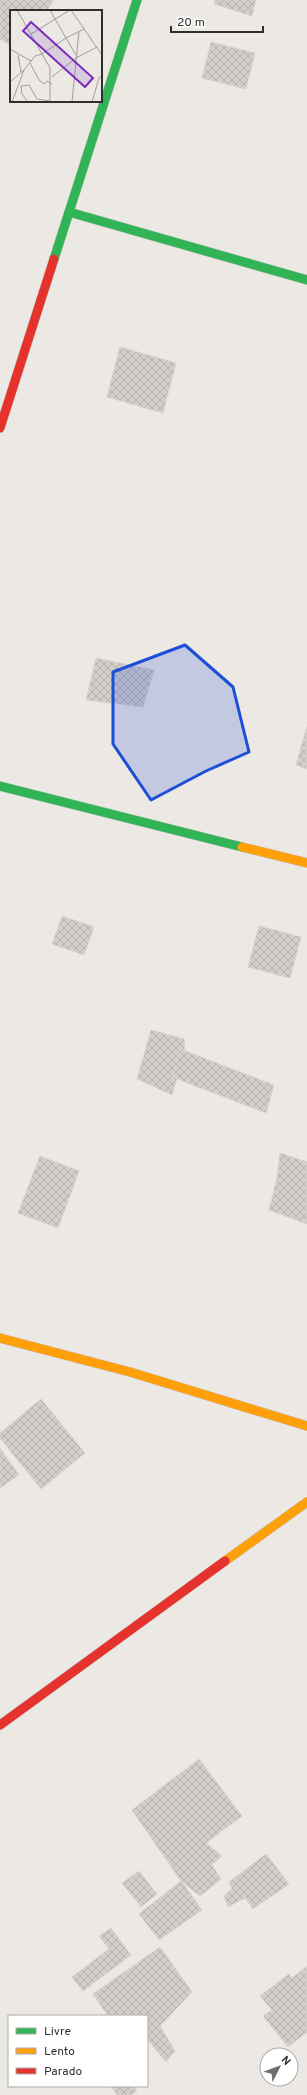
<svg xmlns="http://www.w3.org/2000/svg" width="307" height="2095" font-family="Overpass,sans-serif">
<style>
.building{fill:url(#building-cross-hatch);stroke:#d7d4d0}
.lines{fill:none;stroke-linecap:round;stroke-linejoin:round}
.fast-casing{stroke:#c5c4c5;stroke-width:10}
.slow-casing{stroke:#c5c4c5;stroke-width:10}
.jam-casing{stroke:#c5c4c5;stroke-width:10}
.fast{stroke:#30b455;stroke-width:9}
.slow{stroke:#ff9f0a;stroke-width:9}
.jam{stroke:#e5322d;stroke-width:9}
.marked{fill:#1d4ed8;fill-opacity:0.2;stroke:#1d4ed8;stroke-width:3;stroke-linejoin:round}
.inset-road{fill:none;stroke:#a09e9b;stroke-width:1}
.view{fill:#7b2cbf;fill-opacity:0.15;stroke:#7b2cbf;stroke-width:2}
.inset-edge{fill:none;stroke:#2e2e2e;stroke-width:2}
</style>
<defs>
<pattern id="building-cross-hatch" width="8" height="8" patternUnits="userSpaceOnUse"><rect width="8" height="8" fill="#d1cecb"/><path d="M0 0l8 8M0 8l8-8" fill="none" stroke="#b4b1af"/></pattern>
</defs>
<rect width="100%" height="100%" fill="#ece8e4"/>
<g class="building">
<path d="M 0,0 L 53,0 L 47,11 L 11,11 L 11,46 L 0,39 Z"/>
<path d="M 215,0 L 256,0 L 252,16 L 214,4 Z"/>
<path d="M 211,42 L 255,53 L 246,89 L 202,78 Z"/>
<path d="M 120,347 L 176,363 L 163,413 L 107,397 Z"/>
<path d="M 96,658 L 154,670 L 143,707 L 86,700 Z"/>
<path d="M 307,726 L 307,769 L 296,765 Z"/>
<path d="M 62,916 L 94,927 L 84,955 L 52,944 Z"/>
<path d="M 259,926 L 301,937 L 290,978 L 248,967 Z"/>
<path d="M 151,1030 L 184,1039 L 185,1051 L 172,1095 L 137,1079 Z"/>
<path d="M 180,1049 L 274,1085 L 266,1113 L 172,1077 Z"/>
<path d="M 280,1153 L 307,1162 L 307,1224 L 269,1210 L 277,1178 Z"/>
<path d="M 40,1156 L 79,1171 L 58,1228 L 18,1213 Z"/>
<path d="M 41,1399 L 85,1453 L 41,1489 L 0,1438 L 0,1433 Z"/>
<path d="M 0,1448 L 19,1475 L 0,1488 Z"/>
<path d="M 199,1759 L 242,1816 L 206,1843 L 222,1856 L 212,1865 L 221,1879 L 200,1896 L 181,1881 L 132,1810 Z"/>
<path d="M 266,1854 L 289,1884 L 253,1909 L 245,1898 L 228,1907 L 224,1896 L 232,1889 L 229,1882 Z"/>
<path d="M 139,1871 L 157,1894 L 141,1907 L 122,1883 Z"/>
<path d="M 181,1881 L 202,1910 L 159,1940 L 139,1914 Z"/>
<path d="M 111,1928 L 131,1955 L 83,1991 L 72,1977 L 109,1949 L 99,1936 Z"/>
<path d="M 160,1947 L 192,1992 L 160,2026 L 175,2051 L 166,2062 L 147,2039 L 147,2016 L 108,2016 L 93,1994 Z"/>
<path d="M 307,1966 L 307,2032 L 288,2047 L 263,2016 L 272,2010 L 260,1996 L 289,1974 L 292,1978 Z"/>
<path d="M 111,2086 L 133,2086 L 137,2091 L 131,2095 L 117,2095 Z"/>
</g>
<g class="lines">
<defs>
<g id="fast">
<path d="M 69,212 L 307,280"/>
<path d="M 54,259 L 137,0"/>
<path d="M 0,786 L 242,847"/>
</g>
<g id="slow">
<path d="M 242,847 L 307,863"/>
<path d="M 0,1338 L 130,1372 L 307,1426"/>
<path d="M 225,1561 L 307,1502"/>
</g>
<g id="jam">
<path d="M 0,428 L 54,259"/>
<path d="M 0,1725 L 225,1561"/>
</g>
</defs>
<use href="#fast" class="fast-casing"/>
<use href="#slow" class="slow-casing"/>
<use href="#jam" class="jam-casing"/>
<use href="#fast" class="fast"/>
<use href="#slow" class="slow"/>
<use href="#jam" class="jam"/>
</g>
<path class="marked" d="M 185,645 L 233,687 L 249,752 L 206,771 L 151,800 L 113,744 L 113,672 Z"/>
<g transform="translate(10 10)">
<rect width="92" height="92" fill="#ece8e4"/>
<path class="inset-road" d="M 7,0 L 40,58 L 40,92M 40,0 L 56,28 L 74,19M 61,0 L 92,45M 21,24 L 60,0M 0,39 L 21,51M 8,45 L 11,62M 66,48 L 87,37M 20,53 L 29,70 L 34,74 L 37,71 L 42,74M 42,67 L 66,48M 0,72 L 14,60M 11,76 L 19,75 L 27,89 L 40,91M 11,76 L 12,84 L 18,92M 2,92 L 14,60 L 25,46 L 32,44 L 56,28 L 66,45M 62,92 L 69,21M 82,92 L 89,68 L 92,66"/>
<path class="view" d="M 21,12 L 83,68 L 75,77 L 13,21 Z"/>
<rect width="92" height="92" class="inset-edge"/>
</g>
<rect x="8" y="2015" width="140" height="72" fill="#ffffff" stroke="#ababab"/>
<rect x="16" y="2028" width="20" height="6" fill="#30b455" stroke="#ababab"/>
<text x="44" y="2035" font-size="12" fill="#2e2e2e">Livre</text>
<rect x="16" y="2048" width="20" height="6" fill="#ff9f0a" stroke="#ababab"/>
<text x="44" y="2055" font-size="12" fill="#2e2e2e">Lento</text>
<rect x="16" y="2068" width="20" height="6" fill="#e5322d" stroke="#ababab"/>
<text x="44" y="2075" font-size="12" fill="#2e2e2e">Parado</text>
<g transform="translate(279 2067) rotate(48)"><circle r="19" fill="#ffffff" stroke="#ababab"/>
<path d="M0-3L7 15L0 10L-7 15Z" fill="#706f6e"/>
<text y="-6" font-size="11" font-weight="bold" text-anchor="middle" fill="#2e2e2e">N</text>
</g>
<path d="M171 26v6h92v-6" fill="none" stroke="#2e2e2e" stroke-width="2"/>
<text x="177" y="26" font-size="12" fill="#2e2e2e" stroke="#ffffff" stroke-width="3" paint-order="stroke">20 m</text>
</svg>
